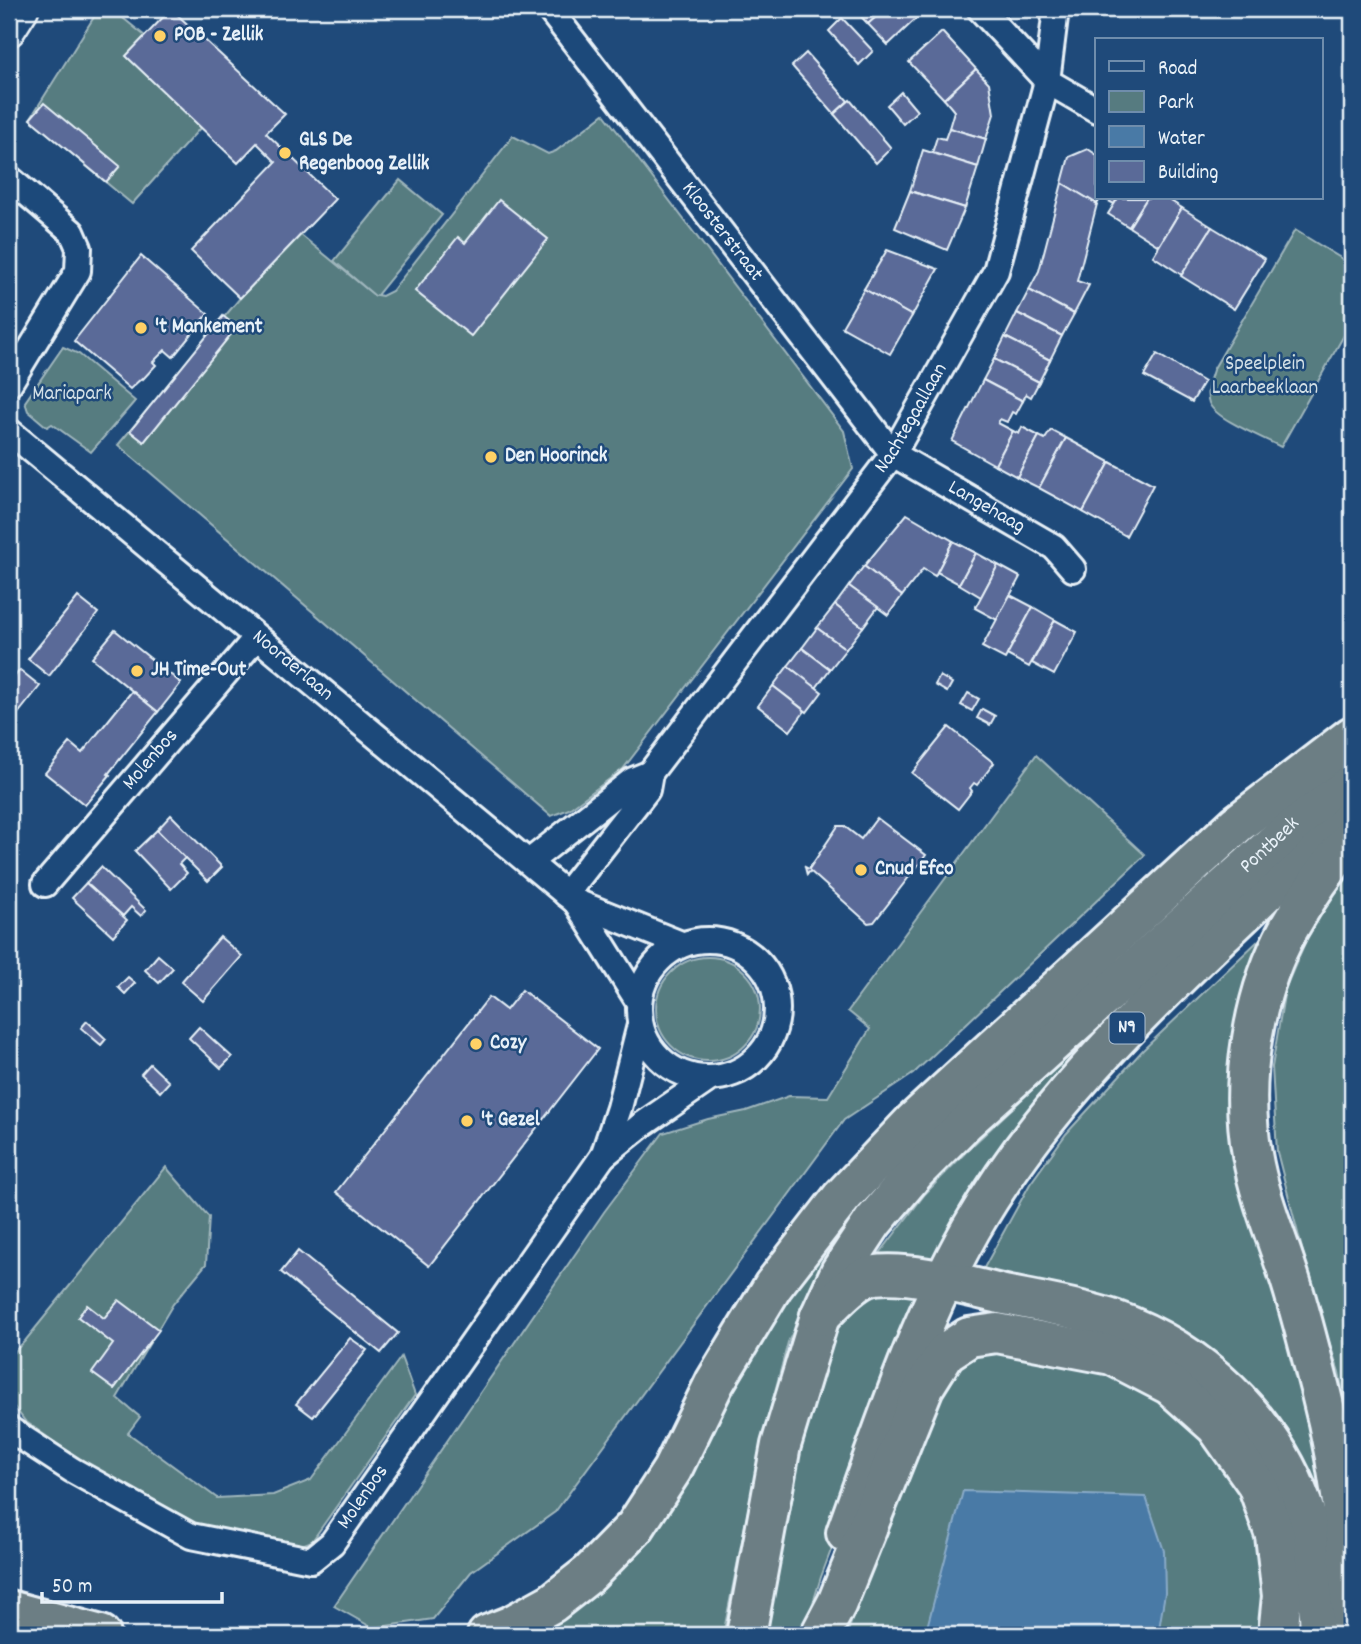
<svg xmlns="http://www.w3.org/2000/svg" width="1361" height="1644" font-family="Dekko,sans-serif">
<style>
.green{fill:#567b80;stroke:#9fb6bc;stroke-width:2}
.water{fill:#497aa6;stroke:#89aac7;stroke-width:2}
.building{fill:#5a6a98;stroke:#e8f1f8;stroke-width:2}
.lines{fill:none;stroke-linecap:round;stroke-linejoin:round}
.minor-casing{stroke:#e8f1f8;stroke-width:30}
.tertiary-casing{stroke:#e8f1f8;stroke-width:35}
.trunk-casing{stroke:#e8f1f8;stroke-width:44}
.motorway-casing{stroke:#e8f1f8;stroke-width:44}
.minor{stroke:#1f4a7a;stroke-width:24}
.tertiary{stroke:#1f4a7a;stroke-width:30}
.trunk{stroke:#6c7e84;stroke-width:38}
.motorway{stroke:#6c7e84;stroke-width:38}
.poi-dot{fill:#ffd166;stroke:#1f4a7a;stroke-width:2.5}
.labels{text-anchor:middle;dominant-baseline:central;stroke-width:5;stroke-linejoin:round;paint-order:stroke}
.shield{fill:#1f4a7a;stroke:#acbfd2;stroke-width:2}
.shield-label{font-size:19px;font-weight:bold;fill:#e8f1f8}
.poi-label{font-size:21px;font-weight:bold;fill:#e8f1f8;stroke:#1f4a7a;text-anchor:start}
.street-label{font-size:21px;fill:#e8f1f8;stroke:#1f4a7a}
.park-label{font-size:21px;fill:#d2dfe6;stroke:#1f4a7a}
</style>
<rect width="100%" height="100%" fill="#1f4a7a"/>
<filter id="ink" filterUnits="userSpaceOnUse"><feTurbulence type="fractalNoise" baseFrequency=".0143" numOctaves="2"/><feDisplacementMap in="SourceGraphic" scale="14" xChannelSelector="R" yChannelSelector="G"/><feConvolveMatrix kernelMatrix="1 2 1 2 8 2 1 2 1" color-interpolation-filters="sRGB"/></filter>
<g filter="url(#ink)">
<g class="green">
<path d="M 99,9 L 112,9 L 145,36 L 126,56 L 201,127 L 132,204 L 30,119 Z"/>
<path d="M 604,114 L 844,431 L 853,469 L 623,769 L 569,809 L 551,816 L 118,445 L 240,298 L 301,235 L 375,296 L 334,261 L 400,180 L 442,215 L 377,295 L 382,296 L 392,291 L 513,136 L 548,154 L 556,151 Z"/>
<path d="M 1295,230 L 1352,265 L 1352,321 L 1281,447 C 1264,438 1215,419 1209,403 C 1205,392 1210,380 1213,370 Z"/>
<path d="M 63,347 L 79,354 L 135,401 L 91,452 L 52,424 L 47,427 L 28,411 L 25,402 Z"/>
<path d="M 1036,755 L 1145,855 L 913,1074 L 844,1120 L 555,1512 L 471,1572 L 433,1619 L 373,1628 L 334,1606 L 604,1212 L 663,1133 L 708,1119 L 746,1111 L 789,1096 L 828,1097 L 870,1029 L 848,1011 Z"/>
<path d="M 1352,873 L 1352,1436 L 1339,1372 L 1314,1295 L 1277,1152 L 1272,1067 L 1285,989 L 1310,931 L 1333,895 Z"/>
<path d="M 1214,920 L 938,1268 L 874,1261 L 925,1194 L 972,1146 Z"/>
<path d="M 1279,921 L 1238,1033 L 1297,1365 L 1327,1481 L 1329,1544 L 1316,1501 L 979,1277 L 1030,1184 L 1066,1134 L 1143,1050 Z"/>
<circle cx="708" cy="1009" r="52"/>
<path d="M 906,1149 L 811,1295 L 788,1342 L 762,1441 L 723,1635 L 525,1635 L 554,1619 L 768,1316 Z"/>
<path d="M 166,1167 L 209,1217 L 206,1264 L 173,1304 L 117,1398 L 140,1417 L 128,1433 L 217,1498 L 273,1495 L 311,1480 L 401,1357 L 415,1395 L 312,1541 L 297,1547 L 240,1536 L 197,1524 L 178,1517 L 85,1464 L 25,1421 L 9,1400 L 9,1357 L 25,1341 Z"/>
<path d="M 886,1291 L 928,1292 L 821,1577 L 803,1635 L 765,1635 L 799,1457 L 819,1376 L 838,1328 L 850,1311 L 865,1298 Z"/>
<path d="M 1004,1348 L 1106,1368 L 1189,1420 L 1247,1498 L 1262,1544 L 1264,1635 L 847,1635 L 901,1474 L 950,1370 L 977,1355 Z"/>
</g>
<path class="water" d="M 963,1491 L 1146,1497 L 1164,1551 L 1165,1593 L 1158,1635 L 925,1635 Z"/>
<g class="building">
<path d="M 171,9 L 285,114 L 266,133 L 335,199 L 240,298 L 191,251 L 276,162 L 257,143 L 238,163 L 126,56 Z"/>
<path d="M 854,9 L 885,9 L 868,24 Z"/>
<path d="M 885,9 L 918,9 L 922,13 L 888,45 L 868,24 Z"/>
<path d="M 842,18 L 873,51 L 859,65 L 829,31 Z"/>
<path d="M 942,32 L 976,69 L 944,99 L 909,62 Z"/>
<path d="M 806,53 L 848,101 L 834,114 L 792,66 Z"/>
<path d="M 976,69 L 989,83 L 994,114 L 986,139 L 949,128 L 954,111 L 944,99 Z"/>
<path d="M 901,92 L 917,111 L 903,124 L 887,105 Z"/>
<path d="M 850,100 L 891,148 L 876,163 L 834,114 Z"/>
<path d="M 44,103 L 120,166 L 106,182 L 30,119 Z"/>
<path d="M 949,128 L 986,139 L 978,167 L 932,153 L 937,137 L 945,139 Z"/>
<path d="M 1088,149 L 1097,155 L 1097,198 L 1101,198 L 1097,204 L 1062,183 L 1069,157 Z"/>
<path d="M 923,150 L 978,167 L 965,208 L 910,191 Z"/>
<path d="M 1062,183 L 1097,204 L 1077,281 L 1089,285 L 1074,314 L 1029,290 L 1039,271 Z"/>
<path d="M 910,191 L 965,208 L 947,250 L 895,228 Z"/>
<path d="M 1103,198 L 1118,198 L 1114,204 Z"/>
<path d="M 1118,198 L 1147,198 L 1129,227 L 1108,214 Z"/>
<path d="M 1147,198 L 1166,198 L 1182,208 L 1159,246 L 1129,227 Z"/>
<path d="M 499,200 L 548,239 L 471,336 L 415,291 L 458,237 L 465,243 Z"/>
<path d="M 1182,208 L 1212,227 L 1182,275 L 1153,256 Z"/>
<path d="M 1212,227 L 1265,259 L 1234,309 L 1181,276 Z"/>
<path d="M 887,250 L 938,269 L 912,316 L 864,289 Z"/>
<path d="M 141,256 L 208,314 L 173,357 L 165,350 L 153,362 L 156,365 L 143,379 L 142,378 L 130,389 L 74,341 Z"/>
<path d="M 864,289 L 912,316 L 890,354 L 842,327 Z"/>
<path d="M 1029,290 L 1074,314 L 1062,336 L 1017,313 Z"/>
<path d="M 1017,313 L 1062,336 L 1050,360 L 1005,337 Z"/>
<path d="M 223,316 L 237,327 L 144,442 L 130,431 Z"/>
<path d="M 1005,337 L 1050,360 L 1039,382 L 994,359 Z"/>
<path d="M 1157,354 L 1204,382 L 1192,402 L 1144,376 Z"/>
<path d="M 994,359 L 1039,382 L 1031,397 L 1026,394 L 1023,401 L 983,380 Z"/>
<path d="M 983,380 L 1023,401 L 1016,414 L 1012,412 L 1007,422 L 1000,419 L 998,423 L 1013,431 L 995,465 L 952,441 Z"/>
<path d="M 1022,427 L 1039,436 L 1017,477 L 995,465 L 1013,431 L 1019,434 Z"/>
<path d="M 1051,430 L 1066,438 L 1039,488 L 1017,477 L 1039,436 L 1045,439 Z"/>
<path d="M 1066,438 L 1110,462 L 1083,512 L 1039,488 Z"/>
<path d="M 1110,462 L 1153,485 L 1126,536 L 1083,512 Z"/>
<path d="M 907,514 L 953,541 L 935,576 L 923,569 L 902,596 L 864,566 Z"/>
<path d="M 953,541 L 976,553 L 959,584 L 937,572 Z"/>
<path d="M 976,553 L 998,565 L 981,597 L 959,584 Z"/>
<path d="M 998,565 L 1020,577 L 997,620 L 975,608 Z"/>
<path d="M 864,566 L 902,596 L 888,615 L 849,586 Z"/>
<path d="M 849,586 L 878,607 L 863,627 L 835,605 Z"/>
<path d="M 1010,595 L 1033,607 L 1005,659 L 982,647 Z"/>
<path d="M 78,597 L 98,613 L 49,676 L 28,659 Z"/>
<path d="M 835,605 L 863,627 L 846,649 L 817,628 Z"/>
<path d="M 1033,607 L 1055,620 L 1029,667 L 1007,655 Z"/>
<path d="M 1055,620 L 1077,632 L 1054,675 L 1032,663 Z"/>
<path d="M 817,628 L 846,649 L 830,669 L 802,648 Z"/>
<path d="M 115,630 L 181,683 L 158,712 L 92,658 Z"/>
<path d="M 802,648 L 830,669 L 816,688 L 788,666 Z"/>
<path d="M 788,666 L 822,692 L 807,712 L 773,686 Z"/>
<path d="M 20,670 L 40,686 L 9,725 L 9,683 Z"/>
<path d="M 940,676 L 952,683 L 947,692 L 935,685 Z"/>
<path d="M 773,686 L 805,711 L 790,731 L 758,706 Z"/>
<path d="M 132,691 L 158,712 L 108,774 L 110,775 L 85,805 L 45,773 L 70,743 L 82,753 Z"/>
<path d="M 968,693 L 979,699 L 972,711 L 961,705 Z"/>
<path d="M 982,709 L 995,716 L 990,725 L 977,718 Z"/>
<path d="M 949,727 L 994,763 L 977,785 L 974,783 L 970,788 L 972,791 L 958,809 L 912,773 Z"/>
<path d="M 171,815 L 222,867 L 208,881 L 157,830 Z"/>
<path d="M 877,818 L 926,855 L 874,922 L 868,923 L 810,871 L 807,875 L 805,867 L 809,869 L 838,826 L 844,826 L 861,839 Z"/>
<path d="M 157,830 L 185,858 L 179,864 L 187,873 L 171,889 L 135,851 Z"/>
<path d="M 101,867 L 146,910 L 141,916 L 131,907 L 123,916 L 86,883 Z"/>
<path d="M 86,883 L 127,920 L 113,936 L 72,898 Z"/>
<path d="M 220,937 L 242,956 L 203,1001 L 181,982 Z"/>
<path d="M 158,955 L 173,968 L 159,983 L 145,970 Z"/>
<path d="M 128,977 L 135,983 L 125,994 L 118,987 Z"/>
<path d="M 522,990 L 598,1049 L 429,1266 L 336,1192 L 489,997 L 506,1010 Z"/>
<path d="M 87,1021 L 106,1039 L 101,1045 L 81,1028 Z"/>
<path d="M 199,1027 L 232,1057 L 221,1068 L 189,1038 Z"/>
<path d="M 150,1064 L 169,1082 L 160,1092 L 141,1074 Z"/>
<path d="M 298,1251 L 398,1333 L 381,1353 L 281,1272 Z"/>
<path d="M 119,1300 L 159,1330 L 114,1389 L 92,1373 L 113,1344 L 78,1317 L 87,1305 L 104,1318 Z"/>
<path d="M 350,1338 L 367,1350 L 313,1417 L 296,1404 Z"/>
</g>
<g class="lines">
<defs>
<g id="minor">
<path id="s1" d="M 549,9 L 893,454 L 1054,547 L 1073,569"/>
<path d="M 980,9 L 1047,81 L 1097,110"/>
<path d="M 9,178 L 72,232 L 79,248 L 78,271 L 9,384"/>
<path id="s2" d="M 9,431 L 576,902 L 638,1001"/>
<path id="s3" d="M 650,773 L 893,454 L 996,271 L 1047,81 L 1056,9"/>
<path d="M 529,862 L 633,780 L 650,773 L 647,790 L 566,894"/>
<path id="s4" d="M 45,884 L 256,638"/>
<path d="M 576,902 L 681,944"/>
<circle cx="708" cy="1009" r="69"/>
<path d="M 603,1156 L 639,1127 L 709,1079"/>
<path id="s5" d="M 9,1429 L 72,1470 L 191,1536 L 311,1560 L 332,1543 L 603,1156 L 619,1108 L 640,1025"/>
</g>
<path id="tertiary" d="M 9,31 L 23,9"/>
<g id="trunk">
<path d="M 846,1533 C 883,1431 917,1324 971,1229 C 1036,1115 1128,1024 1221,935 C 1265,894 1307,851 1352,811"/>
<path id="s6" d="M 746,1635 L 781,1445 L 820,1316 L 840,1272 L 873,1222 L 916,1171 L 964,1123 L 1282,836 L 1352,764"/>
</g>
<g id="motorway">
<path d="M 820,1316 C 833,1304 847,1286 864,1278 C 893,1266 968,1286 1000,1294 C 1038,1302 1078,1308 1114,1320 C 1200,1350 1271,1419 1302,1504 C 1317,1543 1318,1594 1320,1635"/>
<path d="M 9,1610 L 101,1635"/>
<path d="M 487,1635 L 510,1626 L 552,1603 L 589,1574 L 635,1527 L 672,1470 L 715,1382 L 773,1286 L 842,1197 L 913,1122 L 1237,824 L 1352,736"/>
<path d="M 820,1635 L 837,1603 L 924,1387 L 946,1352 L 969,1337 L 997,1333 L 1112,1355 L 1170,1385 L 1216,1426 L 1257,1484 L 1275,1535 L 1282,1596 L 1278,1635"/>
<path d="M 1352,1635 C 1350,1552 1341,1469 1320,1389 C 1310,1351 1301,1313 1289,1276 C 1276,1236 1259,1196 1252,1154 C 1239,1082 1253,993 1289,928 C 1307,896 1329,865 1352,837"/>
</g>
</defs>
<use href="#minor" class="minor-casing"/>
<use href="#tertiary" class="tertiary-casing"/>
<use href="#trunk" class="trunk-casing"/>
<use href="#motorway" class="motorway-casing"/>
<use href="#minor" class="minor"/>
<use href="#tertiary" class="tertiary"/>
<use href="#trunk" class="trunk"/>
<use href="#motorway" class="motorway"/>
</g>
</g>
<g class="poi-dot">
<circle cx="160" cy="36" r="7"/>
<circle cx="285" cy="153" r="7"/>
<circle cx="141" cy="328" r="7"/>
<circle cx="491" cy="457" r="7"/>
<circle cx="137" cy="671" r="7"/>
<circle cx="861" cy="870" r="7"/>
<circle cx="476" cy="1044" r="7"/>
<circle cx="467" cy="1121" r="7"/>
</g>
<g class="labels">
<rect class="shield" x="1109.5" y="1012.5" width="35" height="31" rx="5"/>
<g class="shield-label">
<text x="1127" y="1028">N9</text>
</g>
<g class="poi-label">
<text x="174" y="36">POB - Zellik</text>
<text x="299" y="141">GLS De<tspan x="299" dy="24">Regenboog Zellik</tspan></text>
<text x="155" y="328">'t Mankement</text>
<text x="505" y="457">Den Hoorinck</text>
<text x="151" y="671">JH Time-Out</text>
<text x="875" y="870">Cnud Efco</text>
<text x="490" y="1044">Cozy</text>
<text x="481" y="1121">'t Gezel</text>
</g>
<g class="street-label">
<text stroke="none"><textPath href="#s1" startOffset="282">Kloosterstraat</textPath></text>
<text stroke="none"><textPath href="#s3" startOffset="441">Nachtegaallaan</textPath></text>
<text stroke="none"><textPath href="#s1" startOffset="670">Langehaag</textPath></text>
<text stroke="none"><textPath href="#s2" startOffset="368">Noorderlaan</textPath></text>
<text stroke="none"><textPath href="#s4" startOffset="163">Molenbos</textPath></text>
<text stroke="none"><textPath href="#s6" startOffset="984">Pontbeek</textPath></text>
<text stroke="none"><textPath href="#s5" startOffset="416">Molenbos</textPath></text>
</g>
<g class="park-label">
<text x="1265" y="365">Speelplein<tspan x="1265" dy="24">Laarbeeklaan</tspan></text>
<text x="72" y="395">Mariapark</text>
</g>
</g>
<rect width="1361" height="1644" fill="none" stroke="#1f4a7a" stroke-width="35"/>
<rect x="18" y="18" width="1326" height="1609" fill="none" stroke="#e8f1f8" stroke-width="2.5" filter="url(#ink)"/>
<rect x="1095" y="38" width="228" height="161" fill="#1f4a7a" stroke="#6f8dac" stroke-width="2"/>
<rect x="1109" y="61" width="35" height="10" fill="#1f4a7a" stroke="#6f8dac" stroke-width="2"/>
<text x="1158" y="74" font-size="21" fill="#e8f1f8">Road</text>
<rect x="1109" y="91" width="35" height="21" fill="#567b80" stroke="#6f8dac" stroke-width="2"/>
<text x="1158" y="108" font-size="21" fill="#e8f1f8">Park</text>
<rect x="1109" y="126" width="35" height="21" fill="#497aa6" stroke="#6f8dac" stroke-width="2"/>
<text x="1158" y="144" font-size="21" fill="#e8f1f8">Water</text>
<rect x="1109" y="161" width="35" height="21" fill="#5a6a98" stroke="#6f8dac" stroke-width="2"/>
<text x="1158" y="178" font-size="21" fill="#e8f1f8">Building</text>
<path d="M42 1592v10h180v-10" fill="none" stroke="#e8f1f8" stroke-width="3.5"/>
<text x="52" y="1592" font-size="21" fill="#e8f1f8" stroke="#1f4a7a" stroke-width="5" paint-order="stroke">50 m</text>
</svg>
